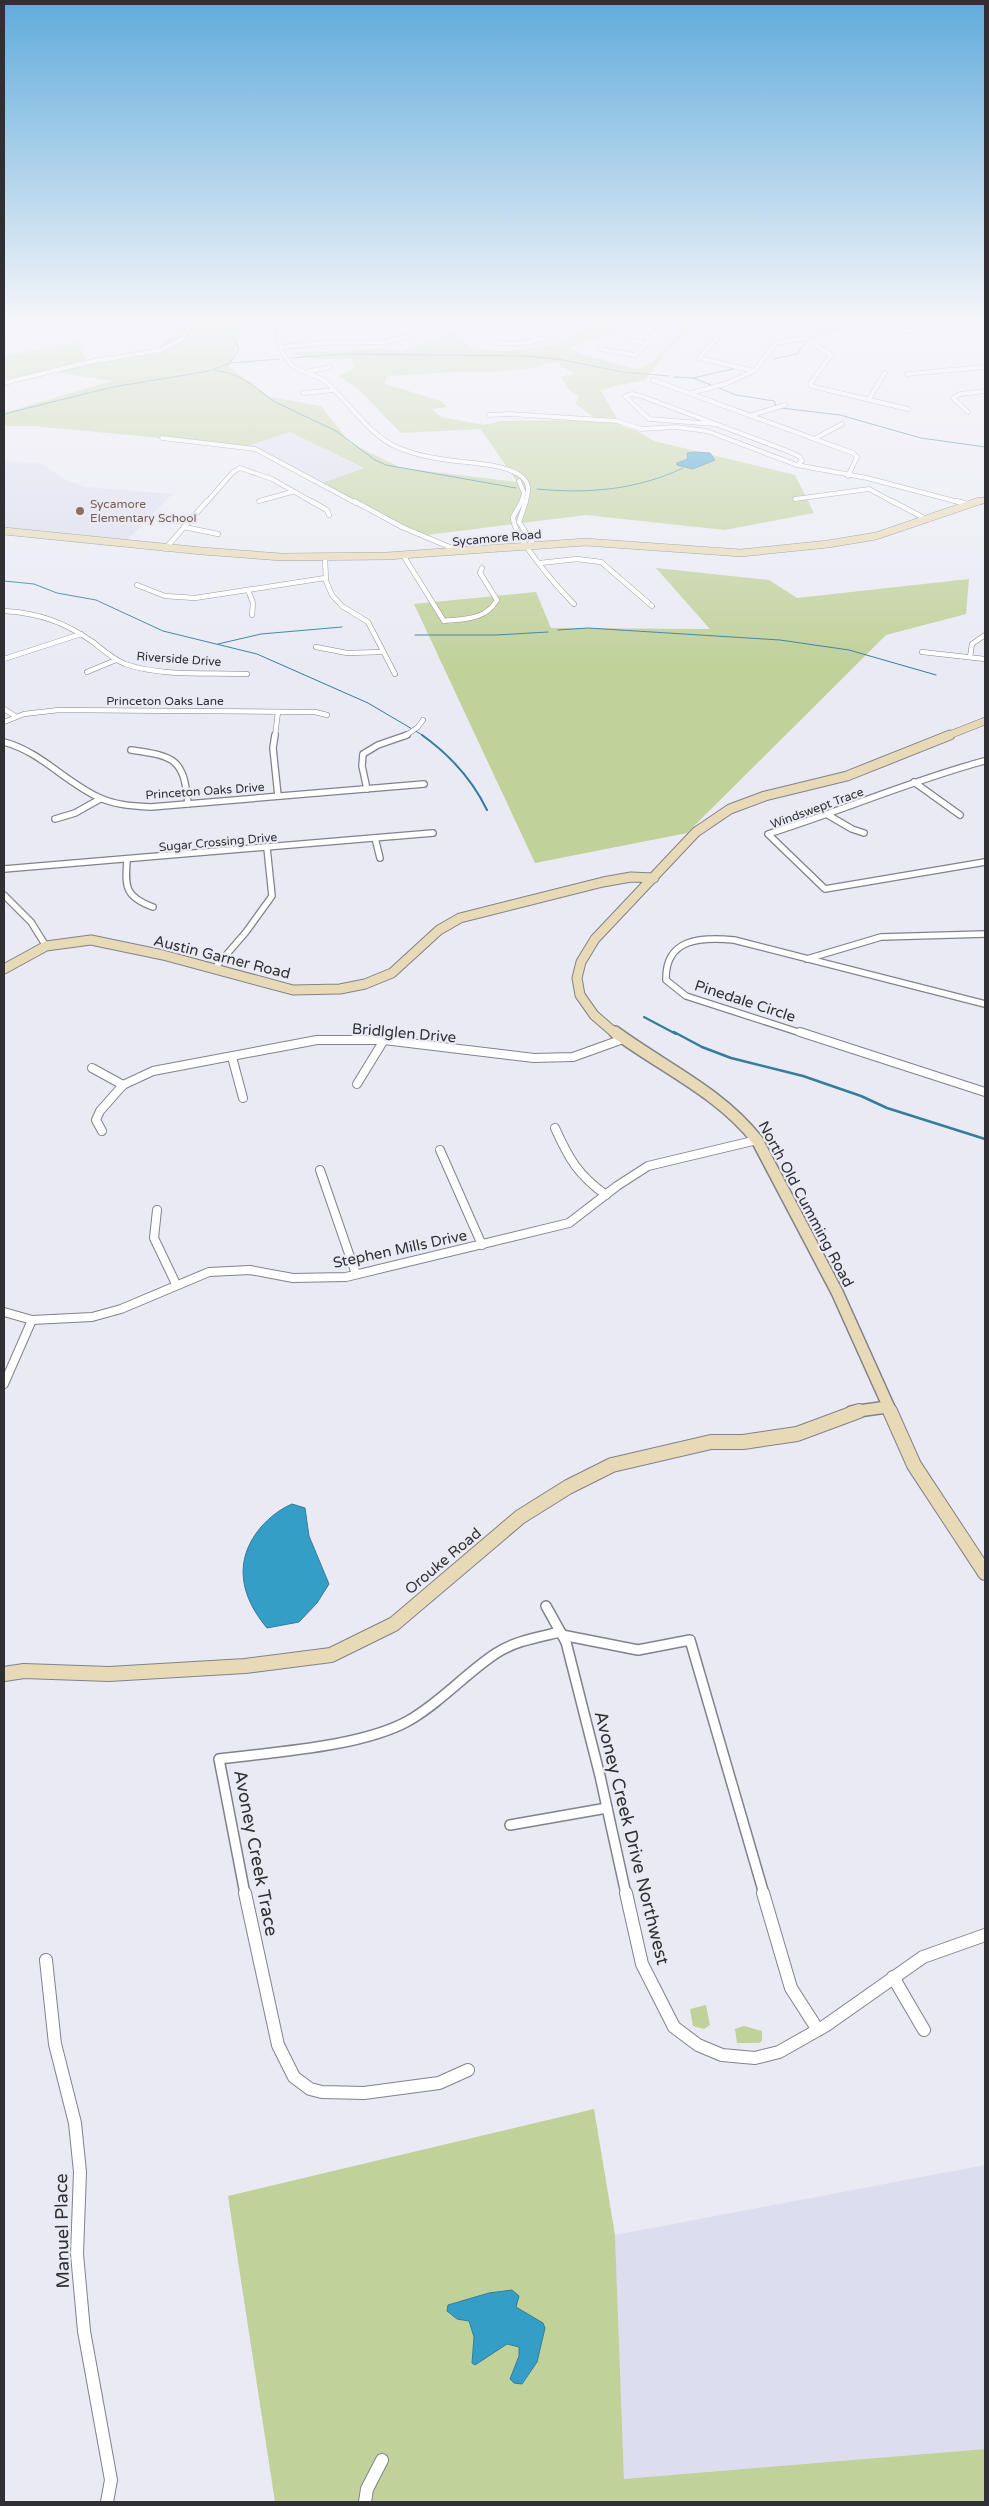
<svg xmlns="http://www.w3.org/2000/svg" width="989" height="2506" font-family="'Varela Round',sans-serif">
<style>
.built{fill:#dcddef}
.green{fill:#c0d19a;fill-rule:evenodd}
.water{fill:#359ec7;stroke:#347d9b}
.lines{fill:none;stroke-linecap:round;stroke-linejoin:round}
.stream-far2{stroke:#347d9b;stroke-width:1}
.stream-far1{stroke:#347d9b;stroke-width:2}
.stream{stroke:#347d9b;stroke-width:2.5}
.street-far5-casing{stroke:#81828b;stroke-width:5}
.street-far4-casing{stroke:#81828b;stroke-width:5.5}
.street-far3-casing{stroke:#81828b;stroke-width:8}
.street-far2-casing{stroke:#81828b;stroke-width:10}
.street-far1-casing{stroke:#81828b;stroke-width:12}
.street-casing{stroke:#81828b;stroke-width:14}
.secondary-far4-casing{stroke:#81828b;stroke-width:7}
.secondary-far3-casing{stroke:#81828b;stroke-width:8}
.secondary-far2-casing{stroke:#81828b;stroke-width:11}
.secondary-far1-casing{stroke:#81828b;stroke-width:14}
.secondary-casing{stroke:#81828b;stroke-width:16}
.street-far5{stroke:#fff;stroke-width:4}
.street-far4{stroke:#fff;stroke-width:4.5}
.street-far3{stroke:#fff;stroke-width:5.5}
.street-far2{stroke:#fff;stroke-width:8}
.street-far1{stroke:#fff;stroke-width:9}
.street{stroke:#fff;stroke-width:12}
.secondary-far4{stroke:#e8dab6;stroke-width:5.5}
.secondary-far3{stroke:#e8dab6;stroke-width:7}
.secondary-far2{stroke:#e8dab6;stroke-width:9}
.secondary-far1{stroke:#e8dab6;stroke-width:11}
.secondary{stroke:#e8dab6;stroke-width:14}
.education-dot{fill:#8d6e63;stroke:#eaeaf4;stroke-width:2}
.labels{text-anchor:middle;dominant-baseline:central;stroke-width:4.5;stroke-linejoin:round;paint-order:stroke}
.far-education-label{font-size:12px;fill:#785e54;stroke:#eaeaf4;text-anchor:start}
.far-street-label{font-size:12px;fill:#303034;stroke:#eaeaf4}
.street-label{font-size:15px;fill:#303034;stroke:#eaeaf4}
.near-street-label{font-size:18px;fill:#303034;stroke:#eaeaf4}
</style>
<rect width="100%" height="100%" fill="#eaeaf4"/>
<g class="built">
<path d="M 290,432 L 365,469 L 319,484 L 247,446 Z"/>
<path d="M 6,461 L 41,463 L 64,479 L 86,487 L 172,494 L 127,540 L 4,528 L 4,464 Z"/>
<path d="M 985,2165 L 985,2449 L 624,2479 L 615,2235 Z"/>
</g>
<g class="green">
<path d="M 188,318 L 252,318 L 244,324 L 229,367 L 269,397 L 321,406 L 350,443 L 401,468 L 517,482 L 481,429 L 401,433 L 356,387 L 339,376 L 354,368 L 351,359 L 315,359 L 290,353 L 388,349 L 401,352 L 458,331 L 469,348 L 503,351 L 550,346 L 593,327 L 588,320 L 590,318 L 622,318 L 610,328 L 614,331 L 613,335 C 598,339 583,338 571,348 L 580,354 L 636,369 L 652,363 L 681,329 L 682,327 L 677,322 L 663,318 L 700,321 L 668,350 L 645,380 L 615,386 L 601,391 L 621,426 L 637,431 L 654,441 L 795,475 L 814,513 L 725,530 L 586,515 L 419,536 L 319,484 L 364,468 L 290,432 L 247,446 L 33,426 L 4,426 L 4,413 L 112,381 L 56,372 L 4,379 L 4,356 L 77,342 L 87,360 L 156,351 ZM 548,363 L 557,363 L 574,374 L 561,377 L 569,390 L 579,396 L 575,403 L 597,420 L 501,421 L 485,425 L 441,417 L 432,409 L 447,407 L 441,401 L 385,384 L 387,376 C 408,375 428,373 449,372 C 477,371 523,374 548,363 Z"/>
<path d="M 656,568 L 769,580 L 797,598 L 969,579 L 966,614 L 886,635 L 687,833 L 535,863 L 414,604 L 536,592 L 551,628 L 710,629 Z"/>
<path d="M 706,2005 L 710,2025 L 704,2029 L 693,2026 L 690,2009 Z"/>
<path d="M 744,2026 L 762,2031 L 762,2041 L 759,2043 L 737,2043 L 735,2029 Z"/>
<path d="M 594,2109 L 615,2235 L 624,2479 L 985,2449 L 985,2502 L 275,2502 L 228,2196 Z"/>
</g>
<g class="water">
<path d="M 695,452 L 710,453 L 715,460 L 693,469 L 677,465 L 677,463 L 688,459 L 687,453 Z"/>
<path d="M 292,1504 L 305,1508 L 309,1536 L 329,1584 L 317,1603 L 299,1622 L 267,1628 C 240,1596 233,1560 261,1527 C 269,1518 280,1509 292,1504 Z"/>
<path d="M 512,2290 L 519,2296 L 516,2307 L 543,2323 L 545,2328 L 537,2362 L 522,2384 L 514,2383 L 510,2379 L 519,2356 L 519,2347 L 507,2344 L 475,2365 L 472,2363 L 474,2337 L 469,2321 L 457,2319 L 447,2311 L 448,2305 L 489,2293 Z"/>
</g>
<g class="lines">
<g class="stream-far2">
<path d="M 812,339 L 818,333 L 828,330 L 914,318"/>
<path d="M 291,358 L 343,354 L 527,356 L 563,360 L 622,372 L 669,376"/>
<path d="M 773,359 L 797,354 L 806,342"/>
<path d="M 230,363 L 279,359"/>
<path d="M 214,370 L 232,374 L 250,383 L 273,401 L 336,431 L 375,460 L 386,465 L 516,488"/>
<path d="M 674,377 L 693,378 L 711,385"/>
<path d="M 693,378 L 737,368"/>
<path d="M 719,388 L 736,395 L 774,401 L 776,406"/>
<path d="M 781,408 L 840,415 L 921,438 L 985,447"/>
<path d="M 4,414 L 113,387 L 209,371 L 230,363 L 239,349 L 231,334 L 224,327 L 230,318"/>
<path d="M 537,489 C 587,494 637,490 683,468"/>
<path d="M 4,581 L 34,584 L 57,593 L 96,600 L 163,631 L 257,654 L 368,703 L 424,736"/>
<path d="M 558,630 L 588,628 L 780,640 L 849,650 L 936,675"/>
<path d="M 415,635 L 496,635 L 548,632"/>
<path d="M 218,644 L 261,634 L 342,627"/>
</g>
<g class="stream-far1">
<path d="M 422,735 C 450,755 472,779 487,810"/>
<path d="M 644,1017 L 676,1034"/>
</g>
<path class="stream" d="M 674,1032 L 702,1047 L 731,1058 L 803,1076 L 861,1096 L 887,1108 L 985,1139"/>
<defs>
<g id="street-far5">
<path d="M 283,318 C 273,330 280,352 290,363 C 298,373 317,374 326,382 C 350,403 370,437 399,448 C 423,458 448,460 474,463 C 489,465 504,466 518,474 C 530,481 530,490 525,503"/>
<path d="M 380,318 L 382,318"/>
<path d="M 735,318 L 699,358 L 754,371"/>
<path d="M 733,321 L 791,328 L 831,355 L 810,384 L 811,386 L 908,409"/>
<path d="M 884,333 L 953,327 L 962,323 L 964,318"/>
<path d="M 625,335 L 651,338"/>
<path d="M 492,343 C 514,344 548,346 561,324 L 555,318"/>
<path d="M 282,347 L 322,343 L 385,342 L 461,324 L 496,326 L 537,339"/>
<path d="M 600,349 L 635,355 L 661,328 L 638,318"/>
<path d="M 306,372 L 330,367"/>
<path d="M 907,374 L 985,367"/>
<path d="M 653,380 L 853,453 L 857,457 L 848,476"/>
<path d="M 4,383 L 89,362 L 161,350 L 182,339 L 195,318"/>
<path d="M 303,393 L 334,390"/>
<path d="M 691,393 L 725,384 L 754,371 L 776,343 L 806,338"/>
<path d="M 869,399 L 885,373"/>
<path d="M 968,412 L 953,398 L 960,394 L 985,391"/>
<path d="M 489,415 L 510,414 L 617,421 L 641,429 L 676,427 L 707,431 L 797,465 L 867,478 L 962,503"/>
<path d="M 752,415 L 785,405"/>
<path d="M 714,424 L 649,419 L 625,396 L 632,394 L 641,396 L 790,452 L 800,457 L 802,461 L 797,465"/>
<path d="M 162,438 L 255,449 L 356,503"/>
<path d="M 816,438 L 842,424"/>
<path d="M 519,481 L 524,493 L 521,503"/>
<path d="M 795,499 L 869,489 L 895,503"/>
<path d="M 259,501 L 292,492"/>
<path d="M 206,503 L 233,472 L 240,468 L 272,479 L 314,503"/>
</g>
<g id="street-far4">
<path d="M 311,501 L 327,510 L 329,515"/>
<path d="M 354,501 L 402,527 L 459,551"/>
<path d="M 522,501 L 513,517 C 513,537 559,589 574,604"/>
<path d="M 526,501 L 519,522 L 532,542 L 527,546"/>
<path d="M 892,501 L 926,519"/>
<path d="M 957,501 L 967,504"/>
<path d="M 184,527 L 218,534"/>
<path d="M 165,549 L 207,501"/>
<path d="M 403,555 L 444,621 C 464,619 486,620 497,600 L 480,573 L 482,568"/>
<path d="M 325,558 L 326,581 L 332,595 L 342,606 L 368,622 L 395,674"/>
<path d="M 540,563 L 577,559 L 601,562 L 652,606"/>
<path d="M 137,585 L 165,596 L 195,598 L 325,578"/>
<path d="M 248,590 L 253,603 L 252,615"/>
<path d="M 4,611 C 39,613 64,622 93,642 C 103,650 113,659 125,664 C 163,677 207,672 247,674"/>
<path d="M 316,647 L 347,653 L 383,652"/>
<path d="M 922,652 L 985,659"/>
<path d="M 970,657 L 972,644 L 985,635"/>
<path d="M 4,659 L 81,634"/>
<path d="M 87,672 L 116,660"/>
<path d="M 4,709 L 15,716"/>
<path d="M 4,722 L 24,714 L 59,710 L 315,712 L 327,715"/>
<path d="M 275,736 L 278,712"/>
<path d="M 405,736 L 418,727 L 423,720"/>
</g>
<g id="street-far3">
<path d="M 275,735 L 273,748 L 278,796"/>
<path d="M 4,742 C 41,752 64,781 98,797 C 114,805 133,806 151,807 L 424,784"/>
<path d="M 131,750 C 175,756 184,759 188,804"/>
<path d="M 984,761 C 910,781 841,811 768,834 L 825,889 L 985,862"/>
<path d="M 914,782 L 960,815"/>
<path d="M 367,789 L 362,766 L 363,754 L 378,745 L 407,735"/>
<path d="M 828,815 L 852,829 L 864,833"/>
<path d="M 55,819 L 75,813 L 100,799"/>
<path d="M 375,838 L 380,858"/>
<path d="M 127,860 C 125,887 125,897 153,907"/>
<path d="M 4,869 L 433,833"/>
<path d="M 4,895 L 31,922 L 46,946"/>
<path d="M 807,959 L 881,937 L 985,934"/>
<path d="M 214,969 L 246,932 L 272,896 L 267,848"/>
<path d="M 804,1034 L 686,996 L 666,980 C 665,938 701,937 734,940 L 985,1004"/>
</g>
<g id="street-far2">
<path d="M 800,1032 L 985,1092"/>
<path d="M 232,1057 L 243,1098"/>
<path d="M 92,1068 L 123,1085"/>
<path d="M 357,1084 L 384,1040"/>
<path d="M 555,1128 C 569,1159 578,1175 606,1195"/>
<path d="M 102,1131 L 96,1120 L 100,1111 L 123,1085 L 153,1071 L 317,1040 L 384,1040 L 534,1058 L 573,1057 L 623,1039"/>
<path d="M 440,1150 L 482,1245"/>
<path d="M 320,1170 L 356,1274"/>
<path d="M 157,1210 L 154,1238 L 176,1284"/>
<path d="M 4,1312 L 32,1320 L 92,1317 L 121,1309 L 209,1272 L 250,1270 L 293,1278 L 346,1277 L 569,1223 L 617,1186 L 648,1166 L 757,1140"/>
<path d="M 4,1384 L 32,1320"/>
</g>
<g id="street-far1">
<path d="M 546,1606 L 566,1642 L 600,1776 L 626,1894"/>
<path d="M 562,1635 L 638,1650 L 690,1640 L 764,1894"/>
<path d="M 510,1825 L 607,1808"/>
<path d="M 245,1894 L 219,1759 C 273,1752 361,1747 408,1721 C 440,1703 465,1674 495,1654 C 514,1641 539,1637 560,1632"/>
</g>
<g id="street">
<path d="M 245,1893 L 278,2045 L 294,2077 L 310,2089 L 322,2092 L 364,2093 L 439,2083 L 468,2070"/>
<path d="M 626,1893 L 642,1964 L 674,2027 L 698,2045 L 722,2055 L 755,2058 L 779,2052 L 825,2026 L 923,1957 L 985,1935"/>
<path d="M 763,1893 L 791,1988 L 818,2030"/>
<path d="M 46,1960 L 55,2044 L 75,2123 L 80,2172 L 77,2254 L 84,2331 L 111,2480 L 107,2502"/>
<path d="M 893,1977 L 924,2030"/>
<path d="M 365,2502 L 367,2489 L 382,2460"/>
</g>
<path id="secondary-far4" d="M 973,503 L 985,500"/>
<g id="secondary-far3">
<path d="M 4,531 L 202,551 L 281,557 L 387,556 L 585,542 L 741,553 L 828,544 L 876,536 L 979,501"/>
<path d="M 947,736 L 985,721"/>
</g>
<g id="secondary-far2">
<path d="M 4,969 L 46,946 L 91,940 L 163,955 L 293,990 L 340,989 L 365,984 L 392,973 L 439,930 L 460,918 L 603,882 L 631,877 L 654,878"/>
<path d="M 616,1034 L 594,1015 L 580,995 L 577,978 L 581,962 L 595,939 L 696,832 L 730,809 L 765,796 L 847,776 L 950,735"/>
</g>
<g id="secondary-far1">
<path d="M 615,1032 C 664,1068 719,1092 757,1140 L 837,1292 L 891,1412"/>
<path d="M 851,1412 L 887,1407"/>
</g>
<g id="secondary">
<path d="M 890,1411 L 914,1465 L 985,1573"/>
<path d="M 4,1674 L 24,1671 L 109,1674 L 245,1666 L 331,1655 L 394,1624 L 520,1517 L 568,1487 L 612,1465 L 711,1442 L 743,1442 L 797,1434 L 859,1411"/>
</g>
</defs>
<use href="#street-far5" class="street-far5-casing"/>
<use href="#street-far4" class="street-far4-casing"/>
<use href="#street-far3" class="street-far3-casing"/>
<use href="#street-far2" class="street-far2-casing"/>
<use href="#street-far1" class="street-far1-casing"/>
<use href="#street" class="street-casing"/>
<use href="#secondary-far4" class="secondary-far4-casing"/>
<use href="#secondary-far3" class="secondary-far3-casing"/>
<use href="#secondary-far2" class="secondary-far2-casing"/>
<use href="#secondary-far1" class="secondary-far1-casing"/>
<use href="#secondary" class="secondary-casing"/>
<use href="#street-far5" class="street-far5"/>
<use href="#street-far4" class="street-far4"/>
<use href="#street-far3" class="street-far3"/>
<use href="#street-far2" class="street-far2"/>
<use href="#street-far1" class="street-far1"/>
<use href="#street" class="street"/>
<use href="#secondary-far4" class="secondary-far4"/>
<use href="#secondary-far3" class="secondary-far3"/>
<use href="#secondary-far2" class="secondary-far2"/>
<use href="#secondary-far1" class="secondary-far1"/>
<use href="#secondary" class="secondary"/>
</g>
<linearGradient id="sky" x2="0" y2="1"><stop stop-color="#60abdb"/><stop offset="0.48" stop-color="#f6f6fa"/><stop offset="1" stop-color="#f6f6fa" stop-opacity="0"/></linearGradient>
<rect width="989" height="669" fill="url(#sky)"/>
<circle class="education-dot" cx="80" cy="511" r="5"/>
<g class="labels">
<g class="far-education-label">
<text x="90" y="504">Sycamore<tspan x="90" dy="14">Elementary School</tspan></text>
</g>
<g class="far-street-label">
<text transform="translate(497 538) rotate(-5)">Sycamore Road</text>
<text transform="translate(179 659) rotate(4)">Riverside Drive</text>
<text x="165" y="701">Princeton Oaks Lane</text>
<text transform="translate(205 791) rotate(-4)">Princeton Oaks Drive</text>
<text transform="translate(817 808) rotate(-20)">Windswept Trace</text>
<text transform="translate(218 842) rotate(-5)">Sugar Crossing Drive</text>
</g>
<g class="street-label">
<text transform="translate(222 957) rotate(14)">Austin Garner Road</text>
<text transform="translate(745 1001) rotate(18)">Pinedale Circle</text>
<text transform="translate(404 1033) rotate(5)">Bridlglen Drive</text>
<text transform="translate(806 1204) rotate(62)">North Old Cumming Road</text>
<text transform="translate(400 1249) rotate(-12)">Stephen Mills Drive</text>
<text transform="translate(443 1561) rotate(-40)">Orouke Road</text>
</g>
<g class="near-street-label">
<text transform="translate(632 1838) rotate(76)">Avoney Creek Drive Northwest</text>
<text transform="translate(256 1853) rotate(79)">Avoney Creek Trace</text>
<text transform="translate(62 2231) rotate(-91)">Manuel Place</text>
</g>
</g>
<rect width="989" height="2506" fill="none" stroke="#303034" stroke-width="10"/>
</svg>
